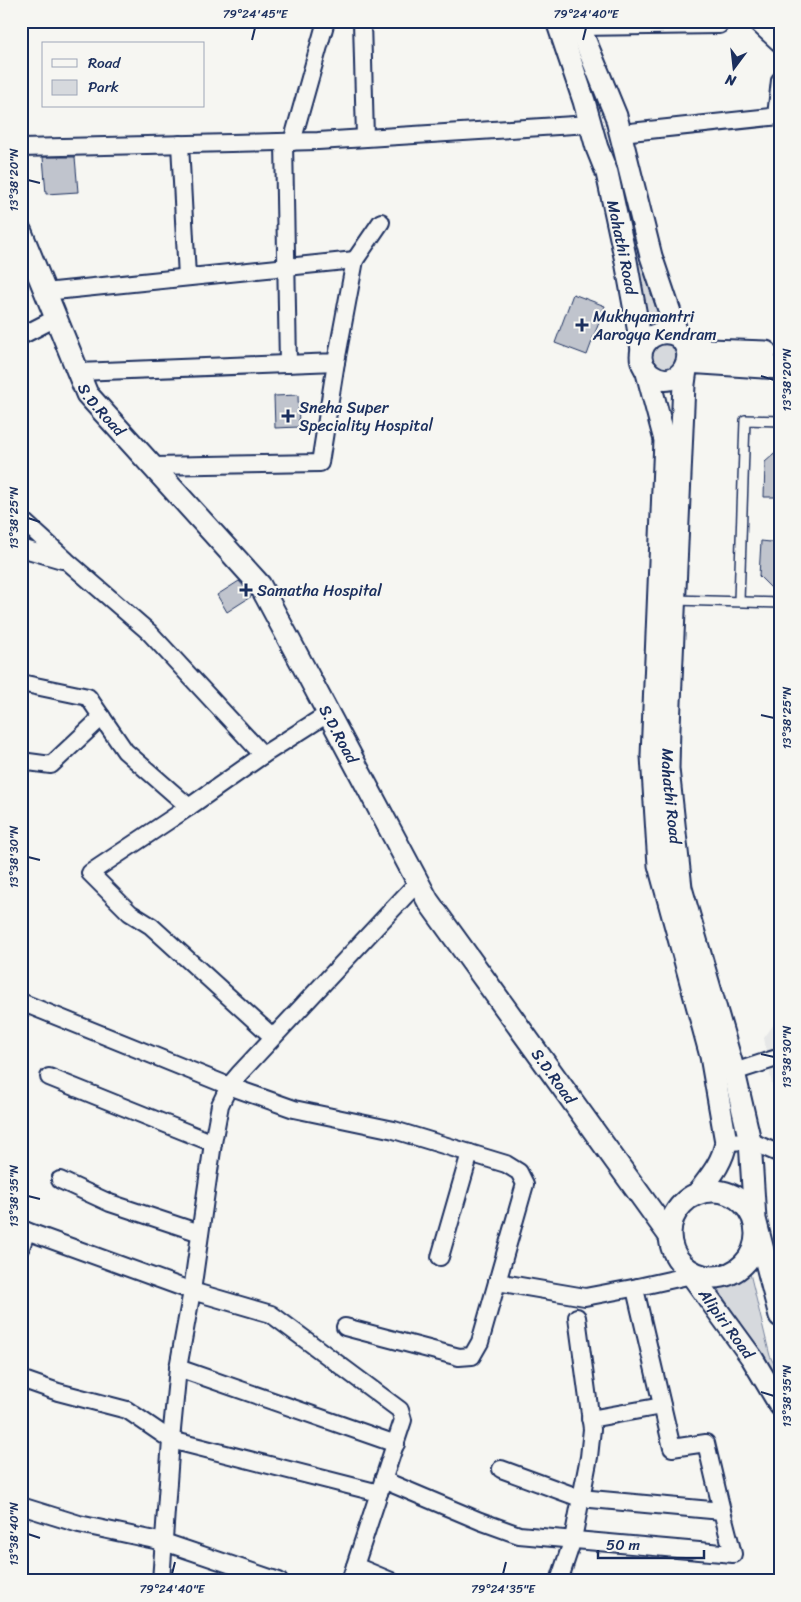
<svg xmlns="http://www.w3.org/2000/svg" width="801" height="1602" font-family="Sriracha,sans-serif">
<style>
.built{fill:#e6e7e7}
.green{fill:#d6d9dd;stroke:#78849e}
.building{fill:#c0c4cd;stroke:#1b2f5e}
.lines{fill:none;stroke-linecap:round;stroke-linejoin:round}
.service-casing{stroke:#1b2f5e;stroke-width:12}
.minor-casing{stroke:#1b2f5e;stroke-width:20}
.tertiary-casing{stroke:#1b2f5e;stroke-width:25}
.service{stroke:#f6f6f2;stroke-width:9}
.minor{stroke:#f6f6f2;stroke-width:16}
.tertiary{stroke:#f6f6f2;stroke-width:21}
.ticks{fill:none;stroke:#1b2f5e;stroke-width:2}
.poi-dot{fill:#1b2f5e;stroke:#f6f6f2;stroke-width:2}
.labels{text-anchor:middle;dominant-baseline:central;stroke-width:4.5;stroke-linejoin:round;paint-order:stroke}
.street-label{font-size:16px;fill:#1b2f5e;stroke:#f6f6f2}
.poi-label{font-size:16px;fill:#1b2f5e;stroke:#f6f6f2;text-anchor:start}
.neatline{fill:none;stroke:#1b2f5e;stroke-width:2}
.ticks-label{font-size:12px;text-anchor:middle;fill:#1b2f5e}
</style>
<rect width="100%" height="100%" fill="#f6f6f2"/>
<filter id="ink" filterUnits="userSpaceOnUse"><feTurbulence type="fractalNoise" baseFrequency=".02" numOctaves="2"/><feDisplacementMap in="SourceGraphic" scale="10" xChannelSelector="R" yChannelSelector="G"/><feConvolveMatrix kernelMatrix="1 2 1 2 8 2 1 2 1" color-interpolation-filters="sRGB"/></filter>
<g filter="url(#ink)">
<path class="built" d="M 780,1016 L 780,1132 L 764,1038 Z"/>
<g class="green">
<path d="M 642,263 L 655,306 L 662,322 L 647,326 L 634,264 Z"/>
<path d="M 671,340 L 680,360 L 667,371 L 651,364 L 650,347 Z"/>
<path d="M 749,1269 L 770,1356 L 780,1376 L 780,1387 L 715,1284 L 735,1278 Z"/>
</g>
<g class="building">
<path d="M 43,157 L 75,157 L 78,192 L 46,194 Z"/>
<path d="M 573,294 L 605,306 L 587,355 L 555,343 Z"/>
<path d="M 298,395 L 299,427 L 275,428 L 274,396 Z"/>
<path d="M 780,449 L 780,497 L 764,497 L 765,462 Z"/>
<path d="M 761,541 L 780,543 L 780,597 L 759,576 Z"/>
<path d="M 239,581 L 252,596 L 227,612 L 217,595 Z"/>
</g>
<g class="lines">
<defs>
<g id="service">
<path d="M 675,600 L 780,603"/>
<path d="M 739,601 L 745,420 L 780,421"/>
</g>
<g id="minor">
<path d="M 362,21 L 365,138"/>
<path d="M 755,21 L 780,44"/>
<path d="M 579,27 L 719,25 L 720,21"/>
<path d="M 776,116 L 780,80"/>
<path d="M 621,133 L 780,116"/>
<path d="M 284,142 L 288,364"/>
<path d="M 292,142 L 326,21"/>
<path d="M 180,144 L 187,277"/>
<path d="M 21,148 L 318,141 L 590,124"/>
<path d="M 45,292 L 355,260"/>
<path d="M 21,336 L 56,318"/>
<path d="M 78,372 L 336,362 L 355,260 L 381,222"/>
<path d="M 153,466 L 320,463 L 336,362"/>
<path d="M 21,519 L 67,561 L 149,632 L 263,755 L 329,713"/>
<path d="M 21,548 L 62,560"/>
<path d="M 21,683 L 88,697 L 125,751 L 189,807 L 263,755"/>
<path d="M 21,761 L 51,765 L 102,717"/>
<path d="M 189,807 L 90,873 L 130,913 L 151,926 L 273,1037"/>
<path d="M 21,1002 L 229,1086 L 294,1109 L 394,1130 L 506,1164 L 519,1172 L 525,1184 L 480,1342 L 472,1356 L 459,1357 L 345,1327"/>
<path d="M 734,1072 L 780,1057"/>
<path d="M 49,1077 L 213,1143"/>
<path d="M 726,1142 L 750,1141 L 780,1154"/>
<path d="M 60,1180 L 110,1203 L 200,1233"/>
<path d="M 21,1229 L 192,1291 L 271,1314 L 400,1410 L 403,1420 L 350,1581"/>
<path d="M 21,1247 L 27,1231"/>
<path d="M 440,1257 L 470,1153"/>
<path d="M 692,1275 L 638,1287 L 636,1293 L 672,1448 L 706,1443 L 722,1511"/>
<path d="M 497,1282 L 585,1297 L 638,1287"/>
<path d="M 178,1368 L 396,1444"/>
<path d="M 21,1379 L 58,1392 L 127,1410 L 171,1440 L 379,1493"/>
<path d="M 590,1419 L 662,1406"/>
<path d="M 383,1480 L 480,1521 L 519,1535 L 733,1554 L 722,1511 L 580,1498 L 501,1469"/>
<path d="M 21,1506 L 79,1524 L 164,1542 L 279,1581"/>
<path d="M 355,1566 L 391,1581"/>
<path d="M 161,1581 L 171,1440 L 178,1368 L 192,1291 L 213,1143 L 220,1105 L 229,1086 L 240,1073 L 418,882"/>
<path d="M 559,1581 L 573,1539 L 589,1457 L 592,1429 L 577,1317"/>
</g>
<g id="tertiary">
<path id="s1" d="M 557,21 L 584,101 L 597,148 L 607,173 L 626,261 L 642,349"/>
<path d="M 577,21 L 616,116 L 651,256 L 678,336 C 702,357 677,392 652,375 C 627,358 649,322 678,336"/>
<path id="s2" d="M 21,232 L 87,394 L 260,585 L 428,901 L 669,1235"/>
<path d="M 687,346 L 709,350 L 766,352"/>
<path id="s3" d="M 780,368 L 687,362 L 684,384 L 669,726 L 668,769 L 681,888 L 734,1072 L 750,1141 L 755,1219 L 780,1316"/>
<path d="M 646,369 L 665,440 L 652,756 L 659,865 L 711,1056 L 726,1142 C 723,1162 710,1177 698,1193"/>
<circle cx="713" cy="1234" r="43"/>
<path id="s4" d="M 688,1270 L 752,1358 L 780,1405"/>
</g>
</defs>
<use href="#service" class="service-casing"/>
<use href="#minor" class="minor-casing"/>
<use href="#tertiary" class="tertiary-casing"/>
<use href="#service" class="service"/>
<use href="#minor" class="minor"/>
<use href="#tertiary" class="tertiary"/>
</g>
</g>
<path class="ticks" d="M 252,40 L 255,28M 583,40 L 586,28M 28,180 L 40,183M 761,376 L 774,380M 28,518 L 40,522M 761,715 L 774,718M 28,857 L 40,860M 761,1054 L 774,1057M 28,1196 L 40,1199M 761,1392 L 774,1396M 28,1534 L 40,1538M 172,1574 L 175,1562M 503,1574 L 506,1562"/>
<g class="poi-dot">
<path d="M579.5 317.5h5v5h5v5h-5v5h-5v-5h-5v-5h5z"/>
<path d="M285.5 408.5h5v5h5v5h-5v5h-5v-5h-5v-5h5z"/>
<path d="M243.5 582.5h5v5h5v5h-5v5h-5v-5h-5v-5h5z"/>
</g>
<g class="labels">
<g class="street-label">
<text stroke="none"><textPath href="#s1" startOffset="236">Mahathi Road</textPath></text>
<text stroke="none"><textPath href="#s2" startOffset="196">S.D.Road</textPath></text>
<text stroke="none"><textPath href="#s2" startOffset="601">S.D.Road</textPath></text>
<text stroke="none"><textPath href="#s3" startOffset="528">Mahathi Road</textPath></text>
<text stroke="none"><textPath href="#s2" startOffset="1006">S.D.Road</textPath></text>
<text stroke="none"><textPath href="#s4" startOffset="66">Alipiri Road</textPath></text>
</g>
<g class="poi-label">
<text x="593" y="316">Mukhyamantri<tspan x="593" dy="18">Aarogya Kendram</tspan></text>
<text x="299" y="407">Sneha Super<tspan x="299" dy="18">Speciality Hospital</tspan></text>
<text x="257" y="590">Samatha Hospital</text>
</g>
</g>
<rect width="801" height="1602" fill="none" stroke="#f6f6f2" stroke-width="55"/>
<rect x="42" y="42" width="162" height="65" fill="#f6f6f2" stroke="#9ea6b7"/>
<rect x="52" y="59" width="25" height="8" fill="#f6f6f2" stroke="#9ea6b7"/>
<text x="88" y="68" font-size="15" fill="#1b2f5e">Road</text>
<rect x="52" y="80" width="25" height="15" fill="#d6d9dd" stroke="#9ea6b7"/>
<text x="88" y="92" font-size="15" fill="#1b2f5e">Park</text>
<g transform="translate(734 68) rotate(195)" stroke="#f6f6f2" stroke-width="4" paint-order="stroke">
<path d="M0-4L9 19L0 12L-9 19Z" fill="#1b2f5e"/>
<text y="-8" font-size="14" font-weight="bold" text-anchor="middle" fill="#1b2f5e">N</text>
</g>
<path d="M598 1550v8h106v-8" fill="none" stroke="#1b2f5e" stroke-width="2.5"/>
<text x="606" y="1550" font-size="15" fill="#1b2f5e" stroke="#f6f6f2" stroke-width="4" paint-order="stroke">50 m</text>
<rect x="28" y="28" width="746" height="1546" class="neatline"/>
<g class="ticks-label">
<text x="255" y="18">79°24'45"E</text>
<text x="586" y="18">79°24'40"E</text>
<text transform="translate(14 180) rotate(-90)" y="4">13°38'20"N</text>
<text transform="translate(787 380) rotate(-90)" y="4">13°38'20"N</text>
<text transform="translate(14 518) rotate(-90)" y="4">13°38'25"N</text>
<text transform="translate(787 718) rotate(-90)" y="4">13°38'25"N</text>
<text transform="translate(14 857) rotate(-90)" y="4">13°38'30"N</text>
<text transform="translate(787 1057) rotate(-90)" y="4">13°38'30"N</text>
<text transform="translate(14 1196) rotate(-90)" y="4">13°38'35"N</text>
<text transform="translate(787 1396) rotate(-90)" y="4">13°38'35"N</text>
<text transform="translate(14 1534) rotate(-90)" y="4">13°38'40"N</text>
<text x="172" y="1593">79°24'40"E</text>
<text x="503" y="1593">79°24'35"E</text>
</g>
</svg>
